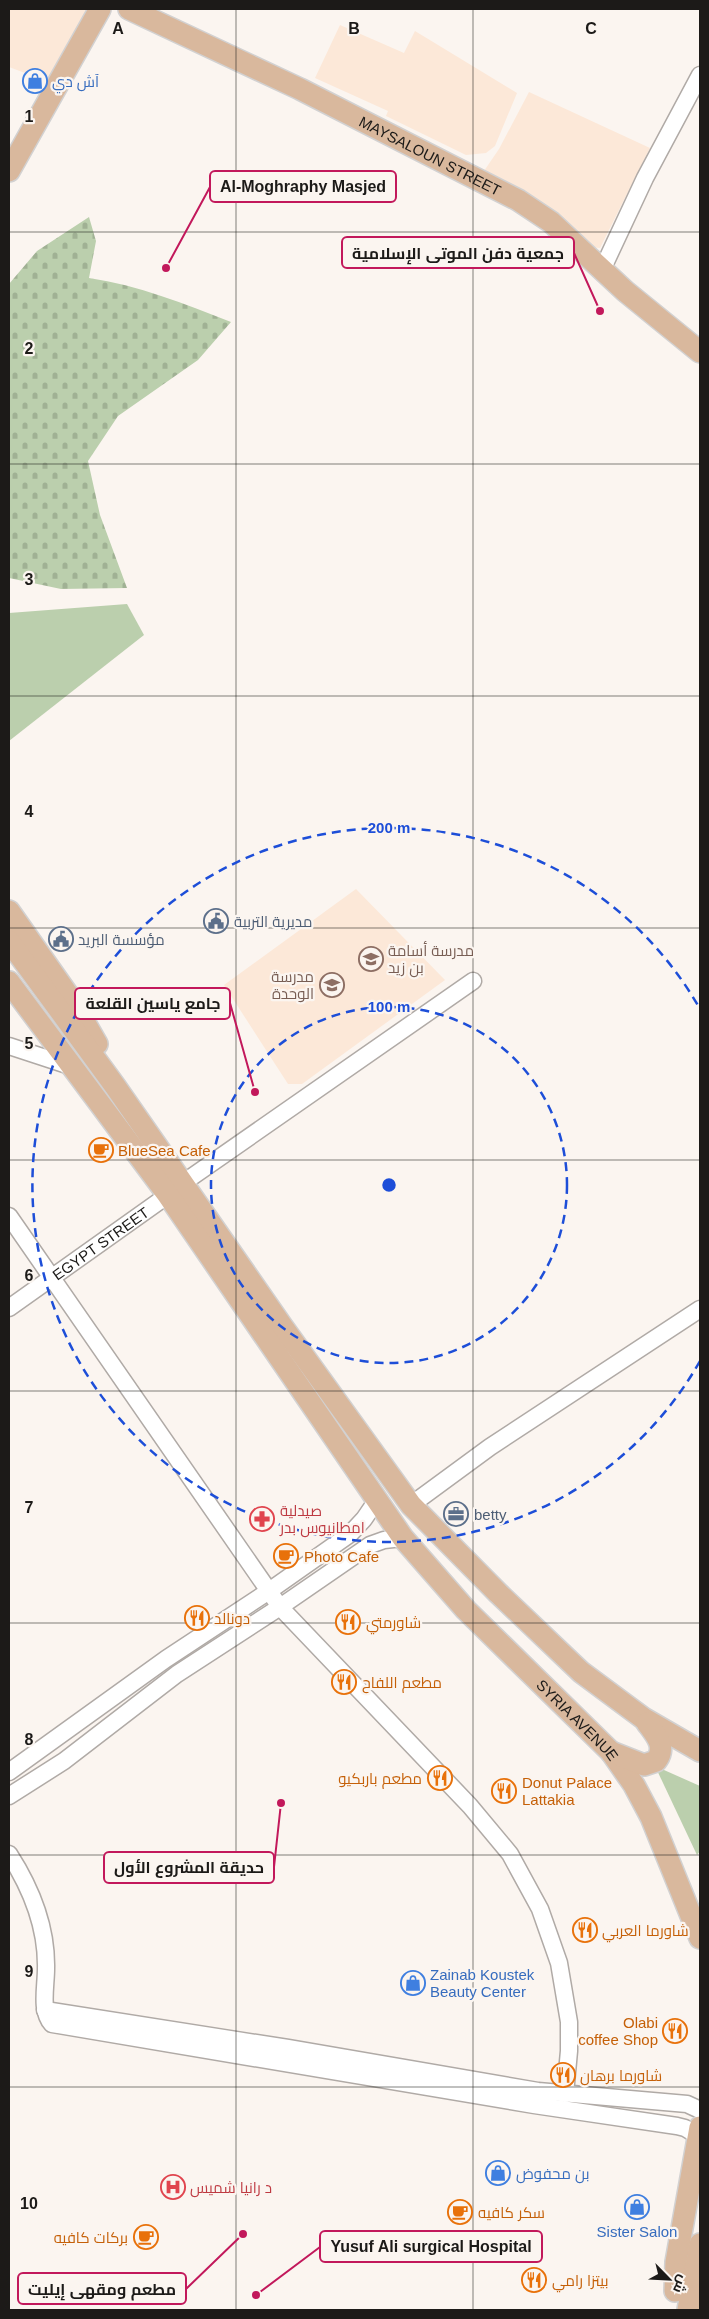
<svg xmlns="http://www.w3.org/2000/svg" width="709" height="2319" font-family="Helvetica,Cairo,sans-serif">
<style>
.education{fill:#fce8d8}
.grass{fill:#bbcfad}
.cemetery{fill:url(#cemetery-stones)}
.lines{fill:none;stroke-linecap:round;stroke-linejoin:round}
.minor-casing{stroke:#b0aaa6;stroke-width:19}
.major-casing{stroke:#d2d1d1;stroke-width:24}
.minor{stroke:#fff;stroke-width:16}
.major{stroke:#d9b89d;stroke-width:21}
.grid{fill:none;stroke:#1c1a18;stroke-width:1;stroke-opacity:0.55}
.ring{fill:none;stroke:#1d4ed8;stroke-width:2.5;stroke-dasharray:9 6}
.labels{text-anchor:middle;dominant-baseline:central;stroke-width:4.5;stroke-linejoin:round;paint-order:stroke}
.shop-label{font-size:15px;fill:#366cbe;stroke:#fbf5f0;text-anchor:start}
.street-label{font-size:15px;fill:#1c1a18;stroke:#fbf5f0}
.service-label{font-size:15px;fill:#4e5e75;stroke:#fbf5f0;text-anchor:start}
.education-label{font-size:15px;fill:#785e54;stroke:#fbf5f0;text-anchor:start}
.food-label{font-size:15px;fill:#c56008;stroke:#fbf5f0;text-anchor:start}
.health-label{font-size:15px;fill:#be3a42;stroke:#fbf5f0;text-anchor:start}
.grid-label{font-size:16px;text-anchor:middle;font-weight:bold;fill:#1c1a18;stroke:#fbf5f0;stroke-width:4.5;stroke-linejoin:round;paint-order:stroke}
.centre{fill:#1d4ed8;stroke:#fbf5f0;stroke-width:2.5}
.ring-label{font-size:15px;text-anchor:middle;font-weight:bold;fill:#1d4ed8;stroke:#fbf5f0;stroke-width:4.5;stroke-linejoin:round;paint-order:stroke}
.leader{fill:none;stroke:#c2185b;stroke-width:2}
.callout-dot{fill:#c2185b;stroke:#fbf5f0;stroke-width:2}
.callout{fill:#fbf5f0;stroke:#c2185b;stroke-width:2}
.callout-label{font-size:16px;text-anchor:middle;font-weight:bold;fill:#1c1a18}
</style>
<defs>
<pattern id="cemetery-stones" width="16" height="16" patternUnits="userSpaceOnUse" patternTransform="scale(1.25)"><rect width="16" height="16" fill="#bbcfad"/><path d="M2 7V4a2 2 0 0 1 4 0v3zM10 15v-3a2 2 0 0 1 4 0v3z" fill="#a0b194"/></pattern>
</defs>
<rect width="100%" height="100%" fill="#fbf5f0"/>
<g class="education">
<path d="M 9,9 L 89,9 L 65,88 L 9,67 Z"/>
<path d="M 340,25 L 404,53 L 415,31 L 517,93 L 495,146 L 486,153 L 466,155 L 386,116 L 388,111 L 315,78 Z"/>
<path d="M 529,92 L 650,148 L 600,248 L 589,247 L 473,187 L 499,149 Z"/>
<path d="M 356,889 L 445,980 L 302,1084 L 288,1084 L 224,985 Z"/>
</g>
<g class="grass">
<path d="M 127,604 L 144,635 L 9,741 L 9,613 Z"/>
<path d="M 655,1766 L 700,1786 L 700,1851 L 697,1855 Z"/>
</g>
<path class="cemetery" d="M 89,217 L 96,241 L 89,278 C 138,285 185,304 231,322 L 198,360 L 118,416 L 88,461 L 100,515 L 127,588 L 61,589 L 9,578 L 9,284 L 37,251 Z"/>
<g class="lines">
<defs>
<g id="minor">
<path d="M 602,270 L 645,178 L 700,75"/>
<path d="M 9,1046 L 70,1066"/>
<path d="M 183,1183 L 473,981"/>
<path d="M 9,1216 L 280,1607 L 470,1806 L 510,1854 L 540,1909 L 559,1963 L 569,2022 L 569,2051 L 565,2094"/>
<path id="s1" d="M 9,1308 L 168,1195"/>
<path d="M 411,1505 L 490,1447 L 700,1309"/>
<path d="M 9,1772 L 166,1659 L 269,1591 L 350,1534 L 364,1519 L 377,1500"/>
<path d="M 9,1796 L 64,1761 L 177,1674 L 280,1607 L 370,1545 L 384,1540 L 403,1538"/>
<path d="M 9,1854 C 31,1888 47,1927 46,1969 C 46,1987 40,2011 52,2024 L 534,2105 L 677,2126 L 685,2128 L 698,2136"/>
<path d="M 45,2010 L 288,2048 L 538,2091 L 687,2104 L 700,2110"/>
</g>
<g id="major">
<path id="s2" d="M 129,9 L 300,89 L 518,200 L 551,222 L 625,291 L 700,352"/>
<path d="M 9,171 L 100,9"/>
<path d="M 9,911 L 73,1002 L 97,1044"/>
<path d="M 9,941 L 115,1086 L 282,1326 L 411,1505 L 498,1593 L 581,1672 L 643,1718 L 700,1751"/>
<path id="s3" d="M 9,982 L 168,1195 L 403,1538 L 466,1610 L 611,1752 L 634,1785 L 651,1817 L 700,1938"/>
<path d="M 611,1752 L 644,1765 L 656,1761 C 667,1747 656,1735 647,1723"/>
<path d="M 675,2291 L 676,2262 L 700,2127"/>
<path d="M 688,2310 L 700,2244"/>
</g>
</defs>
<use href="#minor" class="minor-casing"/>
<use href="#major" class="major-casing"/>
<use href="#minor" class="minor"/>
<use href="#major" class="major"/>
</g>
<path class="grid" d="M 236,9 L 236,2310M 473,9 L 473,2310M 9,232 L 700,232M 9,464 L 700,464M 9,696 L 700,696M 9,928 L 700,928M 9,1160 L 700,1160M 9,1391 L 700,1391M 9,1623 L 700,1623M 9,1855 L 700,1855M 9,2087 L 700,2087"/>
<g class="ring">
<circle cx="389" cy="1185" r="178"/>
<path d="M700 1361A357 357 0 1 1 700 1009"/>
</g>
<defs>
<symbol id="shop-ring" viewBox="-11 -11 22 22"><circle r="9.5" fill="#fbf5f0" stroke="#3f7fe0" stroke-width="1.5"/><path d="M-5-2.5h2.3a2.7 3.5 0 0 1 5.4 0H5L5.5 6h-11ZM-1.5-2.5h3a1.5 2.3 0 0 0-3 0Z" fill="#3f7fe0"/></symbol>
<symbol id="civic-ring" viewBox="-11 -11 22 22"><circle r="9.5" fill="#fbf5f0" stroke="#5c6f8a" stroke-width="1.5"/><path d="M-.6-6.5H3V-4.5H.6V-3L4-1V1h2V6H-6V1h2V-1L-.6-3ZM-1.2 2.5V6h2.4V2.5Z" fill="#5c6f8a"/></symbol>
<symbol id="school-ring" viewBox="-11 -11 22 22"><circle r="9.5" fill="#fbf5f0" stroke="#8d6e63" stroke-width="1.5"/><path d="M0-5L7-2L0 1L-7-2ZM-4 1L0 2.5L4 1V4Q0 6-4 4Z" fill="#8d6e63"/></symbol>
<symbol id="cafe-ring" viewBox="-11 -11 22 22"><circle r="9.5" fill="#fbf5f0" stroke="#e8710a" stroke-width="1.5"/><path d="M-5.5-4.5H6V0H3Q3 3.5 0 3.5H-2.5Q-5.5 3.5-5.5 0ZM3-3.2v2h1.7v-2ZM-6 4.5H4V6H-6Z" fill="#e8710a"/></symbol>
<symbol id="office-ring" viewBox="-11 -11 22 22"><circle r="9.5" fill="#fbf5f0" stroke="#5c6f8a" stroke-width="1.5"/><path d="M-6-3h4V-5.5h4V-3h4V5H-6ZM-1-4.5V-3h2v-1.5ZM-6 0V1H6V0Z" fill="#5c6f8a"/></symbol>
<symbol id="pharmacy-ring" viewBox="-11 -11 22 22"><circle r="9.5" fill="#fbf5f0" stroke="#e0444e" stroke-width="1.5"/><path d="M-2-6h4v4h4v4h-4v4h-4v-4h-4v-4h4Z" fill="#e0444e"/></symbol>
<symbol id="restaurant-ring" viewBox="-11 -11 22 22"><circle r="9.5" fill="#fbf5f0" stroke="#e8710a" stroke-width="1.5"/><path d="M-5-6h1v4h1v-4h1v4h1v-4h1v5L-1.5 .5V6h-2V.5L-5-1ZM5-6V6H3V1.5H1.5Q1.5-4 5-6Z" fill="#e8710a"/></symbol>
<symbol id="hospital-ring" viewBox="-11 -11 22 22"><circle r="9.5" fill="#fbf5f0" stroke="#e0444e" stroke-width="1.5"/><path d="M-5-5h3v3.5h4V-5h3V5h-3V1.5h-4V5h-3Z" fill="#e0444e"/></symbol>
</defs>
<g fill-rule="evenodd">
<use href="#shop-ring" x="21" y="67" width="28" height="28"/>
<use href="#civic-ring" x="202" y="907" width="28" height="28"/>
<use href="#civic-ring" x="47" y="925" width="28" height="28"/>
<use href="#school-ring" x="357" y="945" width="28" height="28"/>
<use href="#school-ring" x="318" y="971" width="28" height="28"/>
<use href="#cafe-ring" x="87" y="1136" width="28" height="28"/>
<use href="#office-ring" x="442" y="1500" width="28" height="28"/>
<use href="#pharmacy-ring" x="248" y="1505" width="28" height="28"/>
<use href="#cafe-ring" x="272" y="1542" width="28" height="28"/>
<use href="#restaurant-ring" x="183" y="1604" width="28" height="28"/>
<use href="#restaurant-ring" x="334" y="1608" width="28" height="28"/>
<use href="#restaurant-ring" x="330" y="1668" width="28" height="28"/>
<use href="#restaurant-ring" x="426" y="1764" width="28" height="28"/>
<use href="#restaurant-ring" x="490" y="1777" width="28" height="28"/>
<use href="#restaurant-ring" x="571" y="1916" width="28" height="28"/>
<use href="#shop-ring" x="399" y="1969" width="28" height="28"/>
<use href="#restaurant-ring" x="661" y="2017" width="28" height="28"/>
<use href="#restaurant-ring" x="549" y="2061" width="28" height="28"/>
<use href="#shop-ring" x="484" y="2159" width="28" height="28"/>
<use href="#hospital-ring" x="159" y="2173" width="28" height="28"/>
<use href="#shop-ring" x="623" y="2193" width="28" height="28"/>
<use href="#cafe-ring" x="446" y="2198" width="28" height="28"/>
<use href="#cafe-ring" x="132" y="2223" width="28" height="28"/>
<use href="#restaurant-ring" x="520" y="2266" width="28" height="28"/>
</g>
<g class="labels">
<g class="shop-label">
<text x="52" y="81">آش دي</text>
<text x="430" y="1974">Zainab Koustek<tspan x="430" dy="17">Beauty Center</tspan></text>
<text x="516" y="2173">بن محفوض</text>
<text x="637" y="2231" text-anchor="middle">Sister Salon</text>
</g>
<g class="street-label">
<text stroke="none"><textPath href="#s2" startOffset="335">MAYSALOUN STREET</textPath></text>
<text stroke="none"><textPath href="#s1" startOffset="112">EGYPT STREET</textPath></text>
<text stroke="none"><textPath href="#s3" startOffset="934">SYRIA AVENUE</textPath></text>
</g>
<g class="service-label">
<text x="234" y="921">مديرية التربية</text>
<text x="78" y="939">مؤسسة البريد</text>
<text x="474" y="1514">betty</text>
</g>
<g class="education-label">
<text x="388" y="950">مدرسة أسامة<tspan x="388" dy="17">بن زيد</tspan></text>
<text x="314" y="976" text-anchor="end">مدرسة<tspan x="314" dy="17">الوحدة</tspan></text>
</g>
<g class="food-label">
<text x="118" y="1150">BlueSea Cafe</text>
<text x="304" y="1556">Photo Cafe</text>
<text x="214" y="1618">دونالد</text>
<text x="366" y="1622">شاورمتي</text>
<text x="362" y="1682">مطعم اللفاح</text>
<text x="422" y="1778" text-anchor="end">مطعم باربكيو</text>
<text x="522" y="1782">Donut Palace<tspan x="522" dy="17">Lattakia</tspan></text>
<text x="602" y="1930">شاورما العربي</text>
<text x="658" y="2022" text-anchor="end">Olabi<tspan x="658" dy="17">coffee Shop</tspan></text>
<text x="580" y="2075">شاورما برهان</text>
<text x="478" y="2212">سكر كافيه</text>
<text x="128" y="2237" text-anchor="end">بركات كافيه</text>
<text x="552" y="2280">بيتزا رامي</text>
</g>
<g class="health-label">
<text x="280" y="1510">صيدلية<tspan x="280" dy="17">امطانيوس بدر</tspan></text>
<text x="190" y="2187">د رانيا شميس</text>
</g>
</g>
<g class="grid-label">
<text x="118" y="34">A</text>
<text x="354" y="34">B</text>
<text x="591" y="34">C</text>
<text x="29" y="122">1</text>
<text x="29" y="354">2</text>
<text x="29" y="585">3</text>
<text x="29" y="817">4</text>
<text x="29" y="1049">5</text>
<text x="29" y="1281">6</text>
<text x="29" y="1513">7</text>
<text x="29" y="1745">8</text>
<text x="29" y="1977">9</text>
<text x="29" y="2209">10</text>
</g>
<circle cx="389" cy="1185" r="8" class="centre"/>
<g class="ring-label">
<text x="389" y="833">200 m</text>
<text x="389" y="1012">100 m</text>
</g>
<path class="leader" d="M166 268L210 187M600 311L574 253M255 1092L230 1003M281 1803L274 1867M256 2295L320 2247M243 2234L186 2289"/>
<g class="callout-dot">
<circle cx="166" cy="268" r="5"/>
<circle cx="600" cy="311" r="5"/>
<circle cx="255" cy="1092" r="5"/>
<circle cx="281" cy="1803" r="5"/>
<circle cx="256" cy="2295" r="5"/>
<circle cx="243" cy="2234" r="5"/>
</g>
<g class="callout">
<rect x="210" y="171" width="186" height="31" rx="5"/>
<rect x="342" y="237" width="232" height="31" rx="5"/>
<rect x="75" y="988" width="155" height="31" rx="5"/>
<rect x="104" y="1852" width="170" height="31" rx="5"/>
<rect x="320" y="2231" width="222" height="31" rx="5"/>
<rect x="18" y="2273" width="168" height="31" rx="5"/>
</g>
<g class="callout-label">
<text x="303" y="192">Al-Moghraphy Masjed</text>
<text x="458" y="259">جمعية دفن الموتى الإسلامية</text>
<text x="153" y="1009">جامع ياسين القلعة</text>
<text x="189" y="1873">حديقة المشروع الأول</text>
<text x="431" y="2252">Yusuf Ali surgical Hospital</text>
<text x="102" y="2295">مطعم ومقهى إيليت</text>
</g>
<rect width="709" height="2319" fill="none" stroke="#1c1a18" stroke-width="20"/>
<g transform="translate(669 2279) rotate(114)" stroke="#fbf5f0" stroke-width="4" paint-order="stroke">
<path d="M0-4L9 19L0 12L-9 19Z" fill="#1c1a18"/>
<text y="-8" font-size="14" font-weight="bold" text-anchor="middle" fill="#1c1a18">ش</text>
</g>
</svg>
